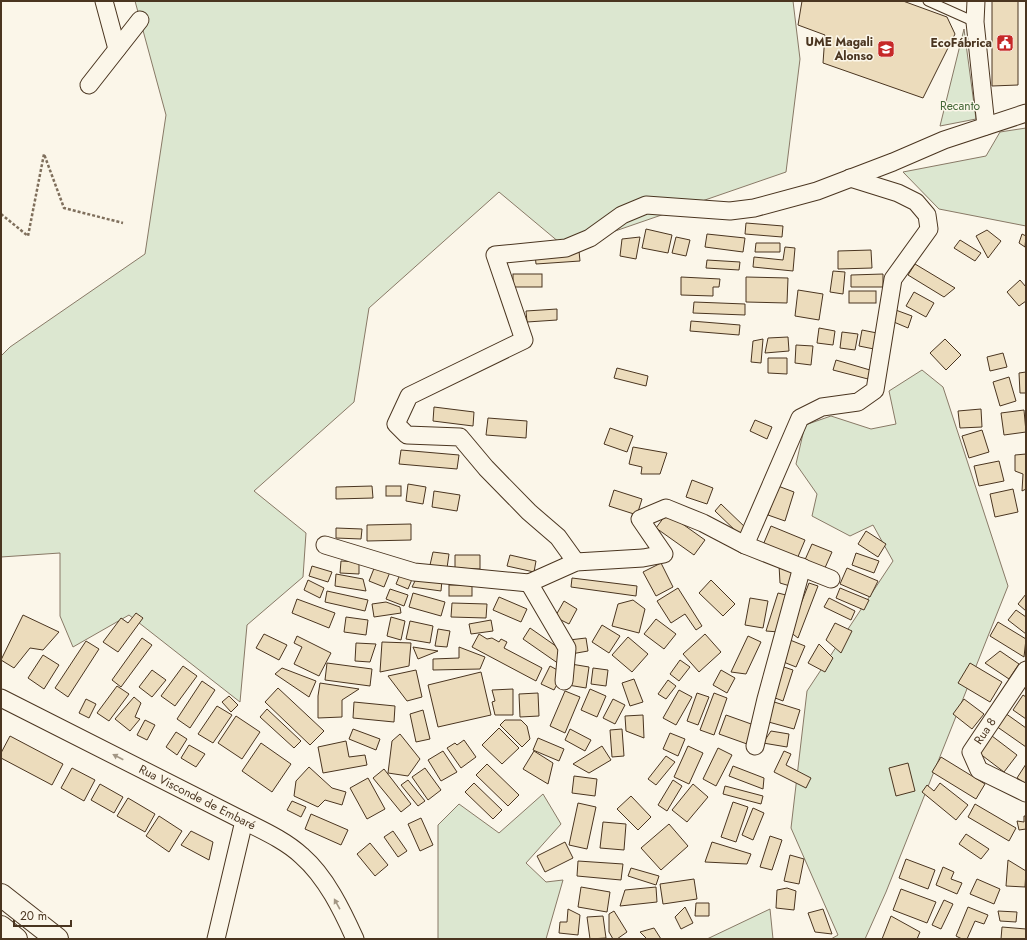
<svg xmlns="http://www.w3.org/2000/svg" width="1027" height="940" font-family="Jost,sans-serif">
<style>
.green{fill:#dce7d0;stroke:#887966}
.building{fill:#ecdcbc;stroke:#4a3520}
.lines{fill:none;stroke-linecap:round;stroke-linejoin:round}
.lane-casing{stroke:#4a3520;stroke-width:11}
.street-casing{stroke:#4a3520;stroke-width:19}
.primary-casing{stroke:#4a3520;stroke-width:24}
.path{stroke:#7f6f5c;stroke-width:2.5;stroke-dasharray:3 2;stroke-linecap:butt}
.lane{stroke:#fbf6e9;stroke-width:9}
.street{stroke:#fbf6e9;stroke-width:17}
.primary{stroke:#fbf6e9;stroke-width:22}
.oneway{fill:#a29684}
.labels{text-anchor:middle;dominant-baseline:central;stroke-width:3;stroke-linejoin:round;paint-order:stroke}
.poi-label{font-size:12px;font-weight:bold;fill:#4a3520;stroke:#fbf6e9;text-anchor:end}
.park-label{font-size:12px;fill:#436837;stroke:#fbf6e9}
.street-label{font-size:12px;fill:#4a3520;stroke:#fbf6e9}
</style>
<rect width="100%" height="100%" fill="#fbf6e9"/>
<g class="green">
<path d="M 135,1 L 793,1 L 800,59 L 786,172 L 566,248 L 499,192 L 369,308 L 354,402 L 254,491 L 306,533 L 303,577 L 247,625 L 240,702 L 129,615 L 73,647 L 60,616 L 60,553 L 1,557 L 1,356 L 10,347 L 145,254 L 166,115 Z"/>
<path d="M 964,29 L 976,119 L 940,126 Z"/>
<path d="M 1026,128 L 1026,226 L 939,209 L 903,172 L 986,156 L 1000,132 Z"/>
<path d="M 922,370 L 943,387 L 1008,586 L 886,892 L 865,939 L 831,939 L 838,935 L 791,828 L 807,691 L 893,561 L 873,525 L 850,536 L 812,516 L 817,494 L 796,464 L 805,425 L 831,416 L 871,429 L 896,424 L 889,391 Z"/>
<path d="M 543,794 L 561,824 L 526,863 L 546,882 L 563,880 L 546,939 L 438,939 L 438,825 L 459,804 L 499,833 Z"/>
<path d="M 770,909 L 773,939 L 707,939 Z"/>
</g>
<g class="building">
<path d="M 802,1 L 903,1 L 947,17 L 955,34 L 923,98 L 823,63 L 825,35 L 798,25 Z"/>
<path d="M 992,1 L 1018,1 L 1018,85 L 992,86 Z"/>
<path d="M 746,223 L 783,226 L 782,237 L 745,234 Z"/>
<path d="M 646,229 L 672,235 L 668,253 L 642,248 Z"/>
<path d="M 987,230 L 1001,241 L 988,258 L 976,236 Z"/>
<path d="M 707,234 L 745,238 L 743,252 L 705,247 Z"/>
<path d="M 1022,234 L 1026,236 L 1025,247 L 1019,243 Z"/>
<path d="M 640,237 L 636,259 L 620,256 L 622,239 Z"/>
<path d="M 676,237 L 690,240 L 686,256 L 672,253 Z"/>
<path d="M 960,240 L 981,253 L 975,261 L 954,248 Z"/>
<path d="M 756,243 L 780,243 L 780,252 L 755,252 Z"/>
<path d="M 785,247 L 795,248 L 793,271 L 753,267 L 754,257 L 783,260 Z"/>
<path d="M 871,250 L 872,268 L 838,269 L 838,251 Z"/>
<path d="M 579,251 L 580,261 L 536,264 L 535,254 Z"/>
<path d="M 707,260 L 740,262 L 739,270 L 706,268 Z"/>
<path d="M 915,264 L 955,288 L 944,297 L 908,275 Z"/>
<path d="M 833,271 L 845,272 L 843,294 L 830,292 Z"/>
<rect x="513" y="274" width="29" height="13"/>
<path d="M 883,274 L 883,287 L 851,287 L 851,275 Z"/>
<path d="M 681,277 L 720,279 L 719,287 L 713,287 L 713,296 L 681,295 Z"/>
<path d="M 746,277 L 788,278 L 787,303 L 746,302 Z"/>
<path d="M 1020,280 L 1026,287 L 1026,301 L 1019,306 L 1007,292 Z"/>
<path d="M 798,290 L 823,294 L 819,320 L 795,316 Z"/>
<rect x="849" y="291" width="27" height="12"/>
<path d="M 914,292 L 934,303 L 926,317 L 906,306 Z"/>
<path d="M 694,302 L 745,304 L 745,315 L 693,313 Z"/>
<path d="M 557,309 L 557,320 L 527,322 L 526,311 Z"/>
<path d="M 893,309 L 912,316 L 908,328 L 889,320 Z"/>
<path d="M 691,321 L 740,325 L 739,335 L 690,331 Z"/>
<path d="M 819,328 L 835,331 L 833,345 L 817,343 Z"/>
<path d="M 862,330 L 877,333 L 874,349 L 859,346 Z"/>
<path d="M 842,332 L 858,334 L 855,350 L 840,348 Z"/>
<path d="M 788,337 L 789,351 L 765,353 L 768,338 Z"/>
<path d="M 763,339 L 761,363 L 751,362 L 753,341 Z"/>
<path d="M 945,339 L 961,355 L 946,370 L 930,353 Z"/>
<path d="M 796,345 L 813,346 L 811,365 L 795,363 Z"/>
<path d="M 1003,353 L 1007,367 L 990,371 L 987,357 Z"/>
<path d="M 768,358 L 787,358 L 787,374 L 768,373 Z"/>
<path d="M 836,360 L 870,370 L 868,379 L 833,370 Z"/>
<path d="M 617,368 L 648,376 L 646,386 L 614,378 Z"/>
<path d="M 1026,372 L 1026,393 L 1020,393 L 1019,373 Z"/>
<path d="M 1009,377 L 1016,401 L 1000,406 L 993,382 Z"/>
<path d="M 434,407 L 474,412 L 473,426 L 433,421 Z"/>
<path d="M 981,409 L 982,427 L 960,428 L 958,411 Z"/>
<path d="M 1024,410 L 1026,432 L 1004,435 L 1001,413 Z"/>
<path d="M 488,418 L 527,421 L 526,438 L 486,435 Z"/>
<path d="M 755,420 L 772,427 L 767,439 L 750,431 Z"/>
<path d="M 610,428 L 633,436 L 627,452 L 604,444 Z"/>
<path d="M 982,430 L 989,452 L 969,458 L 962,436 Z"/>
<path d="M 633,447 L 667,453 L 660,474 L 641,474 L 642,467 L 629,464 Z"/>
<path d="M 401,450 L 459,455 L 457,469 L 399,464 Z"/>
<path d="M 1026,454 L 1026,489 L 1022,491 L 1023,474 L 1015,471 L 1015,455 Z"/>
<path d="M 999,461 L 1004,481 L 979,486 L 974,466 Z"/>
<path d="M 692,480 L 713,488 L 707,504 L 686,497 Z"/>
<path d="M 408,484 L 426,487 L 423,504 L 406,501 Z"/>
<path d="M 372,486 L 373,498 L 336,499 L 336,487 Z"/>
<rect x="386" y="486" width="15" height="10"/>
<path d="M 778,486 L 794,492 L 785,521 L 768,515 Z"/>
<path d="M 1013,489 L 1018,512 L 995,517 L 990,494 Z"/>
<path d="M 614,490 L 642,499 L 637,515 L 609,506 Z"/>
<path d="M 434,491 L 460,495 L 457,511 L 432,507 Z"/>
<path d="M 721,504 L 747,529 L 740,535 L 715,511 Z"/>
<path d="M 667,513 L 705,540 L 694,555 L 656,528 Z"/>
<path d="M 411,524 L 411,540 L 367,541 L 367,525 Z"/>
<path d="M 771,526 L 805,540 L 797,559 L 763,545 Z"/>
<path d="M 336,528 L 362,529 L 361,539 L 336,538 Z"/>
<path d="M 866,531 L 886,544 L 878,557 L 858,544 Z"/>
<path d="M 812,544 L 832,552 L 824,570 L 804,562 Z"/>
<path d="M 433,552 L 449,554 L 447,568 L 430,565 Z"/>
<path d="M 856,553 L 879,561 L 874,573 L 852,565 Z"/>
<path d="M 455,555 L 480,555 L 480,569 L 455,568 Z"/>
<path d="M 510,555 L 536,561 L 534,572 L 507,566 Z"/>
<path d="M 341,561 L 359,562 L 359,574 L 340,573 Z"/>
<path d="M 661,563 L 673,587 L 656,596 L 643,572 Z"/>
<path d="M 779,565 L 795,569 L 790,586 L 780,583 Z"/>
<path d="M 312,566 L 332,572 L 328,582 L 309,576 Z"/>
<path d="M 375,566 L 390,572 L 384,587 L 369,581 Z"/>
<path d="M 847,568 L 878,581 L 870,597 L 840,584 Z"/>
<path d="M 401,572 L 413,577 L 408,589 L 396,584 Z"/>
<path d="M 336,574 L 363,579 L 366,591 L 335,586 Z"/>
<path d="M 417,577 L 442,580 L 441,591 L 412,587 Z"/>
<path d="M 572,578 L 637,586 L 636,596 L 571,587 Z"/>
<path d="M 308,580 L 324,588 L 320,598 L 304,590 Z"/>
<path d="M 711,580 L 735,604 L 723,616 L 699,593 Z"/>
<path d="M 809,583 L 818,586 L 798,638 L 790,632 Z"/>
<rect x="449" y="585" width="23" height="11"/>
<path d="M 678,588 L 702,626 L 696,630 L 685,614 L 671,623 L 657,601 Z"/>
<path d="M 840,588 L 869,600 L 864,610 L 836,598 Z"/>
<path d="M 390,589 L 408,595 L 404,606 L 386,599 Z"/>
<path d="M 327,591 L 368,600 L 365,611 L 325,602 Z"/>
<path d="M 413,593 L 445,602 L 441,616 L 409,607 Z"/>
<path d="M 778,593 L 790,596 L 779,632 L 766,631 Z"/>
<path d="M 1026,594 L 1026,611 L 1018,604 Z"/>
<path d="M 499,597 L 527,609 L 521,622 L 493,610 Z"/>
<path d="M 750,598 L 768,601 L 763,628 L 745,625 Z"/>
<path d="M 829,598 L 855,611 L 851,620 L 824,607 Z"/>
<path d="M 297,599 L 335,613 L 329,628 L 292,613 Z"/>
<path d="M 633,600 L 645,609 L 639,633 L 612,626 L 618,604 Z"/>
<path d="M 564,601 L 577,609 L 569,624 L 555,617 Z"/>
<path d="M 386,602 L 400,607 L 401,613 L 374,617 L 372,604 Z"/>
<path d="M 452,603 L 487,604 L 486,618 L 451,617 Z"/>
<path d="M 1016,610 L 1026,617 L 1026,634 L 1008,620 Z"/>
<path d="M 136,613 L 143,618 L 118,652 L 103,642 L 121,618 L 128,623 Z"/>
<path d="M 23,615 L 59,632 L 43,650 L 30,648 L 14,668 L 1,660 Z"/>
<path d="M 346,617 L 368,620 L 366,635 L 344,632 Z"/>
<path d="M 391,617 L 405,621 L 401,640 L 387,636 Z"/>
<path d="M 656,619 L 676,634 L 664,649 L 644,634 Z"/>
<path d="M 491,620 L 493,631 L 471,634 L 469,624 Z"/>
<path d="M 410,621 L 433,626 L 430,643 L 406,639 Z"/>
<path d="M 998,622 L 1026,639 L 1024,657 L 990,636 Z"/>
<path d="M 835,623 L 852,631 L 841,653 L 826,640 Z"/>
<path d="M 602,625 L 620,636 L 609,653 L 592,642 Z"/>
<path d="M 530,628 L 563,651 L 559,664 L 523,639 Z"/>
<path d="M 438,629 L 450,631 L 447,647 L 435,646 Z"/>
<path d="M 264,634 L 287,645 L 279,660 L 256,648 Z"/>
<path d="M 479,634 L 487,639 L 492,638 L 499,642 L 501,639 L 507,642 L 504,648 L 542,668 L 536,681 L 472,647 Z"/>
<path d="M 705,634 L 721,652 L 699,672 L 683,654 Z"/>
<path d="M 297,636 L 331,653 L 319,676 L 294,664 L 302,647 L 294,643 Z"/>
<path d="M 748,636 L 761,642 L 746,674 L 731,672 Z"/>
<path d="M 628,637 L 648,654 L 632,672 L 612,655 Z"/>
<path d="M 142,638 L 152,645 L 121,687 L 112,680 Z"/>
<path d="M 586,638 L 588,651 L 571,654 L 569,640 Z"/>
<path d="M 790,640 L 805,646 L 796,667 L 781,661 Z"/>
<path d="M 86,641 L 99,649 L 68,697 L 55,688 Z"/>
<path d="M 382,642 L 411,643 L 409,666 L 380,672 Z"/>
<path d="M 356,643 L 376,644 L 370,662 L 355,661 Z"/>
<path d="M 819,644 L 833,658 L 825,672 L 808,663 Z"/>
<path d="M 413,647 L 438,651 L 418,659 Z"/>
<path d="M 459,647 L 485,657 L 480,669 L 433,670 L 433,659 L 459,658 Z"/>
<path d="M 1000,651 L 1019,664 L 1009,679 L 985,663 Z"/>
<path d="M 43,655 L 59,665 L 44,689 L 28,678 Z"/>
<path d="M 680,660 L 690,667 L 679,681 L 670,674 Z"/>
<path d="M 327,663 L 372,669 L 370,686 L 325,680 Z"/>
<path d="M 970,663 L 1002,682 L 990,702 L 958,683 Z"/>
<path d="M 571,664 L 589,667 L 586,688 L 568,685 Z"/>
<path d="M 183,666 L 197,676 L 175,706 L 161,696 Z"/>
<path d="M 550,666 L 563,673 L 554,690 L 541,684 Z"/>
<path d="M 781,666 L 793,670 L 783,701 L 770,696 Z"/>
<path d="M 282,668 L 316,681 L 309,697 L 275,674 Z"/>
<path d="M 593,668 L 608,670 L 606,686 L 591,684 Z"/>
<path d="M 152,670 L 166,680 L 152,697 L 139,687 Z"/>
<path d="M 416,670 L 422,697 L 407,701 L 388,676 Z"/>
<path d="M 721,670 L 735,678 L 727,693 L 713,685 Z"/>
<path d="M 481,672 L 491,715 L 438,727 L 428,685 Z"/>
<path d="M 634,679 L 643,702 L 630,706 L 622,683 Z"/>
<path d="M 668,680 L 676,686 L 666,699 L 658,694 Z"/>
<path d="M 202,681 L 215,690 L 190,728 L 177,719 Z"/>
<path d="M 320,683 L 359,689 L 342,700 L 342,717 L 318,718 L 318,696 Z"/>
<path d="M 117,686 L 129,694 L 109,721 L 97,713 Z"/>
<path d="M 278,688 L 324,731 L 310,745 L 265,702 Z"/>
<path d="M 513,689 L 513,715 L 495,715 L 492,702 L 495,701 L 492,690 Z"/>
<path d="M 590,689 L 606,696 L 597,717 L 581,710 Z"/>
<path d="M 679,690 L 692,697 L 676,725 L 663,718 Z"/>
<path d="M 565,691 L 580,697 L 565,733 L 550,726 Z"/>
<path d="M 538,693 L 539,716 L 520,717 L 519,694 Z"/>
<path d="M 697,693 L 709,697 L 698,725 L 687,721 Z"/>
<path d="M 714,693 L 727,698 L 714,735 L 700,730 Z"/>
<path d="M 1023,695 L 1026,697 L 1026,719 L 1013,710 Z"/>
<path d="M 229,696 L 238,705 L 231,712 L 222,702 Z"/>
<path d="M 134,697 L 141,703 L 135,717 L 140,719 L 130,731 L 115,719 Z"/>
<path d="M 86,699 L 96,704 L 89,718 L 79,713 Z"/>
<path d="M 613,699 L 625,705 L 615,724 L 603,718 Z"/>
<path d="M 964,699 L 984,714 L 972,729 L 953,714 Z"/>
<path d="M 771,701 L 800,710 L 794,729 L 765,721 Z"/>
<path d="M 354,702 L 395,706 L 394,722 L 353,718 Z"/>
<path d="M 217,706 L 232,715 L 213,743 L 198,734 Z"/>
<path d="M 267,709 L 301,741 L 294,748 L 260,717 Z"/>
<path d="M 423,710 L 430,739 L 416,742 L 410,714 Z"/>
<path d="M 1005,713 L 1026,728 L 1026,747 L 996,726 Z"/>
<path d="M 643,715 L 644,738 L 626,731 L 625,716 Z"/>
<path d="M 726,715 L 754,725 L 747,744 L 719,734 Z"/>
<path d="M 236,716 L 260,732 L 242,759 L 218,743 Z"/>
<path d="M 145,720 L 155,725 L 147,740 L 137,735 Z"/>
<path d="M 505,720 L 521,720 L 527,726 L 530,739 L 522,747 L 500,725 Z"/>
<path d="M 499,728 L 519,748 L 502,764 L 482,745 Z"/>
<path d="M 353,729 L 380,739 L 376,750 L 349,739 Z"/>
<path d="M 570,729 L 591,740 L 585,751 L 565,740 Z"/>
<path d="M 622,729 L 624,756 L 612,757 L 610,730 Z"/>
<path d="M 771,731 L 789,734 L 787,747 L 763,743 Z"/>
<path d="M 176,732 L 187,739 L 177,755 L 166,747 Z"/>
<path d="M 670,733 L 685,739 L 678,756 L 663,749 Z"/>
<path d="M 400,734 L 420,759 L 408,776 L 388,773 L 392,741 Z"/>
<path d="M 10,736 L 63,764 L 52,785 L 1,758 L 1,753 Z"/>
<path d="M 992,736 L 1017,755 L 1004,772 L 979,753 Z"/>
<path d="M 538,738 L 564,749 L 559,761 L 533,750 Z"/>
<path d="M 464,740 L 476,757 L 461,768 L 447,748 L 455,743 L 457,745 Z"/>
<path d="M 346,741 L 349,757 L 365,755 L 367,765 L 323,773 L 318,747 Z"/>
<path d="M 261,743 L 291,764 L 272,792 L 242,771 Z"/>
<path d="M 189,745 L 205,754 L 196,767 L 181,758 Z"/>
<path d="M 602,746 L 611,760 L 589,773 L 573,764 Z"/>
<path d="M 688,746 L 703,753 L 689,784 L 674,777 Z"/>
<path d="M 718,748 L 732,755 L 716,786 L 703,779 Z"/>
<path d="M 443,751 L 457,772 L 441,781 L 428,760 Z"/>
<path d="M 534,751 L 553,763 L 548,784 L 523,769 Z"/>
<path d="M 784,751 L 791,754 L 786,765 L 811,778 L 806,788 L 774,772 Z"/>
<path d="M 666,756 L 675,762 L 656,785 L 648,779 Z"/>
<path d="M 941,757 L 985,784 L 976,799 L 932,772 Z"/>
<path d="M 908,763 L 915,791 L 896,796 L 889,768 Z"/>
<path d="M 487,764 L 519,795 L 508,806 L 476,775 Z"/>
<path d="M 1026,764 L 1026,784 L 1017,778 Z"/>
<path d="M 733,766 L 764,778 L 763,789 L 729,776 Z"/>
<path d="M 309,767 L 332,788 L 346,792 L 342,805 L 325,800 L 318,807 L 294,796 L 296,781 Z"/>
<path d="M 72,768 L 95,780 L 84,801 L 61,788 Z"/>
<path d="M 425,768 L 441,790 L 428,800 L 412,777 Z"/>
<path d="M 384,769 L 411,804 L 401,812 L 373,778 Z"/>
<path d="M 574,776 L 597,779 L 595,796 L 572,793 Z"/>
<path d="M 368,778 L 385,809 L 367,819 L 350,788 Z"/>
<path d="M 408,780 L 425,801 L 418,806 L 401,785 Z"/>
<path d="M 673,780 L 682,786 L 667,811 L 658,805 Z"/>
<path d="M 474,783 L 502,810 L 493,819 L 465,792 Z"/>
<path d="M 940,783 L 968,805 L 956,820 L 922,792 L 927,785 L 934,791 Z"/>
<path d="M 100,784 L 123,797 L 114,813 L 91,800 Z"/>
<path d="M 693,784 L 708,797 L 687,822 L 672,810 Z"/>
<path d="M 725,786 L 763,796 L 761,804 L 723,794 Z"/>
<path d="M 631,796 L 651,817 L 638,830 L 617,809 Z"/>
<path d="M 128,798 L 155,814 L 145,832 L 117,816 Z"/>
<path d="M 292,801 L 306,807 L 301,817 L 287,810 Z"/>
<path d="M 733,802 L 748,807 L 736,842 L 721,837 Z"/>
<path d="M 578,803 L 596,807 L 587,849 L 569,845 Z"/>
<path d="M 975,804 L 1016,828 L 1009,841 L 968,817 Z"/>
<path d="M 753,808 L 764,813 L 753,840 L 742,835 Z"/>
<path d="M 311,814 L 348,830 L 341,845 L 305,829 Z"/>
<path d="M 159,816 L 182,831 L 169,852 L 146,836 Z"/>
<path d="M 1024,816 L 1026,816 L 1026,829 L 1019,830 L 1017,821 L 1024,822 Z"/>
<path d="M 421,818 L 433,845 L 420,851 L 408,824 Z"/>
<path d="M 603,822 L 626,824 L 624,850 L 600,848 Z"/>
<path d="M 669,824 L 688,846 L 661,870 L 641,848 Z"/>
<path d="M 191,831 L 213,842 L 209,860 L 181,845 Z"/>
<path d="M 393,831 L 407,851 L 398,857 L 384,837 Z"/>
<path d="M 966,834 L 989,849 L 981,859 L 959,844 Z"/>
<path d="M 770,836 L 782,840 L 772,870 L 760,867 Z"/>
<path d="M 565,842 L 573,858 L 545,872 L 537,856 Z"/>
<path d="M 712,842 L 751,854 L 747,864 L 705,862 Z"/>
<path d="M 370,843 L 388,865 L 375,876 L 357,854 Z"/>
<path d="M 790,855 L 804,859 L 799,884 L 784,881 Z"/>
<path d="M 906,859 L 935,870 L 928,889 L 899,878 Z"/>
<path d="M 1008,860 L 1026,871 L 1025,887 L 1006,886 Z"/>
<path d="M 578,861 L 623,864 L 621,880 L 577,876 Z"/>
<path d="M 943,867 L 954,872 L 951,879 L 962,883 L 957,894 L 936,885 Z"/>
<path d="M 631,868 L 659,876 L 656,885 L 628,876 Z"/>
<path d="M 694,879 L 697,899 L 663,904 L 660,884 Z"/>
<path d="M 977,879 L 1000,889 L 994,904 L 970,894 Z"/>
<path d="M 581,887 L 610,892 L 607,912 L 578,907 Z"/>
<path d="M 656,887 L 657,902 L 620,906 L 625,890 Z"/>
<path d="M 787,888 L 796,891 L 794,910 L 776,908 L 777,890 Z"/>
<path d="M 901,889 L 936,902 L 927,923 L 893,910 Z"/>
<path d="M 944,900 L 953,904 L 941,929 L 932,925 Z"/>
<path d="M 696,903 L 709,903 L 709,916 L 695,916 Z"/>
<path d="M 685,907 L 693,923 L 681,929 L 675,917 Z"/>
<path d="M 968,907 L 988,915 L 984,924 L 975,921 L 967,939 L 962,939 L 956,936 Z"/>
<path d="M 568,909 L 580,915 L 578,935 L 559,933 L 560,922 L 567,922 Z"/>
<path d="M 823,909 L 832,934 L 815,932 L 808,913 Z"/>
<path d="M 614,911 L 627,932 L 617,939 L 613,939 L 609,932 L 609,914 Z"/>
<path d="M 998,911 L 1017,912 L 1016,922 L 1000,921 Z"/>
<path d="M 603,916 L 606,938 L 590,939 L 587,917 Z"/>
<path d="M 891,916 L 920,932 L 917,939 L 882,939 Z"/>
<path d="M 1002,927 L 1026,929 L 1026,939 L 1001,939 Z"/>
<path d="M 654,928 L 661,939 L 647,939 L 640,932 Z"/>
</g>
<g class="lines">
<defs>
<path id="lane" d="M 928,1 L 975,22"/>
<g id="street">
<path d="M 104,1 L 117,49"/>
<path d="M 976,1 L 975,22 L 986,126"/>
<path d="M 89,85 L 140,20"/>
<path d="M 325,545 L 414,572 L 529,583 L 576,562 L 643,558 L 664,554 L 640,519 L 666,508 L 703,523 L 745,545 L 831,579"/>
<path d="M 745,545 L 800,418 L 822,407 L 858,402 L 875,390 L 893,279 L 929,229 L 927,215 L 916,202 L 898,193 L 850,178"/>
<path d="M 576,562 L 558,537 L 529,512 L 486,468 L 460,437 L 407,435 L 396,424 L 409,396 L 524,340 L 495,255 L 566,248 L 590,238 L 622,215 L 646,205 L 730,211 L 754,208 L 817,191 L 893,162 L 944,140 L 1026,113"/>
<path d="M 529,583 L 567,648 L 564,681"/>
<path d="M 1026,670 L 971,752 L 979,770 L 1026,793"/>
<path id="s1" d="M 1,698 L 244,821 C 264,831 286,841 302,856 C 326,877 342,910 355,939"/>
<path d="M 755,746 L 766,699 L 802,567"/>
<path d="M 216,939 L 244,821"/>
</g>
<g id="primary">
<path d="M 1,895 L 57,939"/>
<path d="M 1,927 L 16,939"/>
</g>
</defs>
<use href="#lane" class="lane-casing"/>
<use href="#street" class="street-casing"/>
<use href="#primary" class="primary-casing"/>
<path class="path" d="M 1,214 L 28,236 L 44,154 L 64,208 L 123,223"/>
<use href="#lane" class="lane"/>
<use href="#street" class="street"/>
<use href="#primary" class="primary"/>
</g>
<defs><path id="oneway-solid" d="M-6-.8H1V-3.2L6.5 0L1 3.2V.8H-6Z"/></defs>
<g class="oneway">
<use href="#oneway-solid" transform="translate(118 757) rotate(-153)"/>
<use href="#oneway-solid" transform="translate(337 904) rotate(-119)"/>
</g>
<defs>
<symbol id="civic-square" viewBox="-11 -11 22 22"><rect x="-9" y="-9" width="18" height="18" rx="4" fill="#c62828" stroke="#fbf6e9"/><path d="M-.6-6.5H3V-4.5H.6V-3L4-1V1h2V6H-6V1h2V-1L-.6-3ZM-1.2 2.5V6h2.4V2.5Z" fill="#fff"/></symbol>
<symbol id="school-square" viewBox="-11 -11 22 22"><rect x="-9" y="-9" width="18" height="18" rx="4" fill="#c62828" stroke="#fbf6e9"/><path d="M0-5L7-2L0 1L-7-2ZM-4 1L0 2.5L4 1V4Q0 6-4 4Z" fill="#fff"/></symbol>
</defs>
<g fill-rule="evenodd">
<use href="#civic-square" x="995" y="33" width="20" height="20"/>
<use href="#school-square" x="876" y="39" width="20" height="20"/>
</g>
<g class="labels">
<g class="poi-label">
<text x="873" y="42">UME Magali<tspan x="873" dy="14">Alonso</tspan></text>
<text x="992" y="43">EcoFábrica</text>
</g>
<g class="park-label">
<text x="960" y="106">Recanto</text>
</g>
<g class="street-label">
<text transform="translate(985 731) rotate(-56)">Rua 8</text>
<text stroke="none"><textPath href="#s1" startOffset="220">Rua Visconde de Embaré</textPath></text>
</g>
</g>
<rect width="1027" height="940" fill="none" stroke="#4a3520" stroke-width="4"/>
<path d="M14 920v6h57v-6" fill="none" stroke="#4a3520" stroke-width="2"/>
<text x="20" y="920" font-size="12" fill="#4a3520" stroke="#fbf6e9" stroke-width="3" paint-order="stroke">20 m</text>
</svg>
